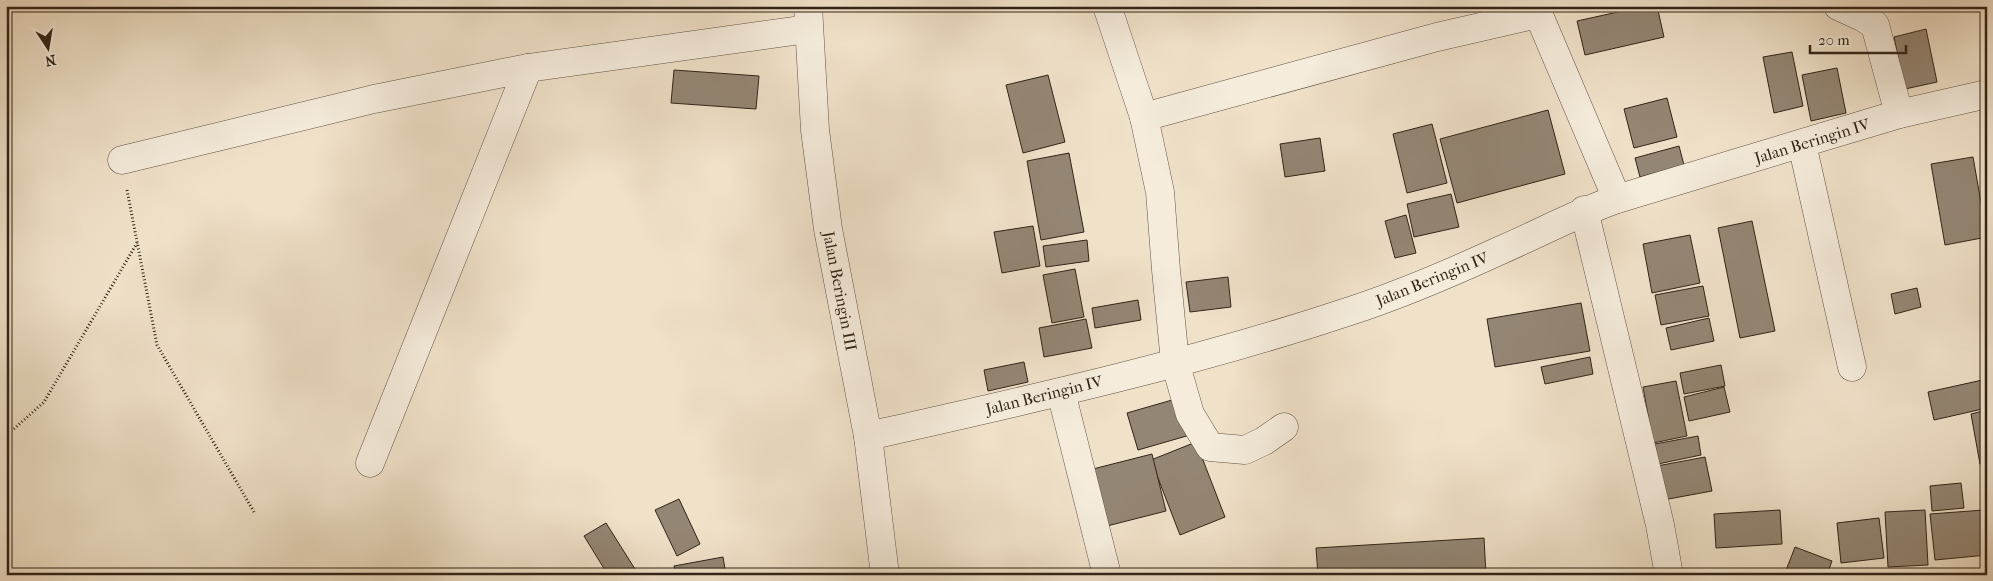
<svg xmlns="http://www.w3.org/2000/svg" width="1993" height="581" font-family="'IM FELL French Canon',serif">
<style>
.building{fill:#948674;stroke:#312417}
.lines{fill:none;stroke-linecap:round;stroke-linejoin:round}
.minor-casing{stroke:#615344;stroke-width:29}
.path{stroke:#312417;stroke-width:3;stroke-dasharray:1 2.5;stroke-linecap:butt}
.minor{stroke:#f5ecdc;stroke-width:28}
.labels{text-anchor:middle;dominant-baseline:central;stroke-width:4;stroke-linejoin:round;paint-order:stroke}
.street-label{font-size:16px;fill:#312417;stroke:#f5ecdc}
</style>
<rect width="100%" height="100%" fill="#f0e1c9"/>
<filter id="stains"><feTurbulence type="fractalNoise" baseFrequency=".004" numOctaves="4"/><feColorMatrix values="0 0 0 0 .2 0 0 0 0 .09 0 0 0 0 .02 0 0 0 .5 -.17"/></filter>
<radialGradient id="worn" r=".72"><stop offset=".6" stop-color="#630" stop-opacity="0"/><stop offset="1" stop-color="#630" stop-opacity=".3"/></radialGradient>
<g class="building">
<path d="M 1645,6 L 1657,6 L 1664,37 L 1585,55 L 1577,21 Z"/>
<path d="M 1926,29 L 1937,82 L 1905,89 L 1894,37 Z"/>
<path d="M 1792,52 L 1803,106 L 1774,113 L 1763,57 Z"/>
<path d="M 1837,68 L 1846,113 L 1811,121 L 1802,75 Z"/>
<path d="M 674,70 L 759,76 L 756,109 L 671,103 Z"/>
<path d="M 1048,75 L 1065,142 L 1023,153 L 1006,85 Z"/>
<path d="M 1667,98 L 1677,137 L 1634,148 L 1624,109 Z"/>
<path d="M 1548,110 L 1565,174 L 1457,203 L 1440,139 Z"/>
<path d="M 1432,124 L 1447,183 L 1407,193 L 1393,134 Z"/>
<path d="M 1320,138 L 1325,171 L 1285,177 L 1280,144 Z"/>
<path d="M 1679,146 L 1684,165 L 1640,177 L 1635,158 Z"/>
<path d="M 1069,153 L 1084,232 L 1041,240 L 1027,161 Z"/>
<path d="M 1973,157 L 1987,237 L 1945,245 L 1931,164 Z"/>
<path d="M 1451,194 L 1459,227 L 1414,237 L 1407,204 Z"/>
<path d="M 1406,215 L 1416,253 L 1395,258 L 1385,221 Z"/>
<path d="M 1752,221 L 1775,331 L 1740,338 L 1718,228 Z"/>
<path d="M 1033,226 L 1040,266 L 1002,273 L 994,232 Z"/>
<path d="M 1690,235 L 1700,283 L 1652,293 L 1643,244 Z"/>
<path d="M 1087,240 L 1089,261 L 1046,267 L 1043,246 Z"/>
<path d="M 1075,269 L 1084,317 L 1052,323 L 1043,275 Z"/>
<path d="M 1228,277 L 1231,307 L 1190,312 L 1186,282 Z"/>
<path d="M 1703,286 L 1709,316 L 1661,325 L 1655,295 Z"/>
<path d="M 1917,288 L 1921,307 L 1895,314 L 1891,294 Z"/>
<path d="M 1138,300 L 1141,320 L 1095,328 L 1092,308 Z"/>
<path d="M 1581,303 L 1590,351 L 1495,367 L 1487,319 Z"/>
<path d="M 1709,318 L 1714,341 L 1671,350 L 1666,328 Z"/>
<path d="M 1086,319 L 1092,348 L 1044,357 L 1039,328 Z"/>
<path d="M 1590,357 L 1593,374 L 1545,384 L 1541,367 Z"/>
<path d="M 1024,362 L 1028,382 L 988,391 L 984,370 Z"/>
<path d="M 1721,365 L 1725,386 L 1684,394 L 1680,373 Z"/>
<path d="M 1987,379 L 1987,408 L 1934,420 L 1928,392 Z"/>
<path d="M 1676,381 L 1687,436 L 1653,443 L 1643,387 Z"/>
<path d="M 1724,387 L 1730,412 L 1689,421 L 1684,397 Z"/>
<path d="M 1179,398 L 1190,435 L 1138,450 L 1127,413 Z"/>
<path d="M 1987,410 L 1987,462 L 1980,464 L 1971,414 Z"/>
<path d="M 1698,436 L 1701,455 L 1658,464 L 1655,444 Z"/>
<path d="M 1196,442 L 1225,517 L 1180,535 L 1151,460 Z"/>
<path d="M 1152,454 L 1166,511 L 1107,526 L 1093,469 Z"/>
<path d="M 1705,457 L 1712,491 L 1663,500 L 1657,466 Z"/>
<path d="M 1961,483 L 1964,508 L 1932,511 L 1930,486 Z"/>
<path d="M 679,499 L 700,544 L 677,556 L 655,510 Z"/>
<path d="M 1780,510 L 1782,544 L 1716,548 L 1714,514 Z"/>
<path d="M 1925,510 L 1928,565 L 1888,567 L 1885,512 Z"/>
<path d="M 1984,510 L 1987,555 L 1935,560 L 1930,514 Z"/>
<path d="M 1879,518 L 1884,558 L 1841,563 L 1837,523 Z"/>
<path d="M 606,523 L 635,569 L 625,575 L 608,575 L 584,536 Z"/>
<path d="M 1484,538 L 1486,575 L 1318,575 L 1316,548 Z"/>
<path d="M 1795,547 L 1832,561 L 1827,575 L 1785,573 Z"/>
<path d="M 723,557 L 726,575 L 676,575 L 674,566 Z"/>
</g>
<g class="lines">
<defs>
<g id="minor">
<path d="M 808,6 L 815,130 L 828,229 L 868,436 L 885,575"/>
<path d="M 1107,6 L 1144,117 L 1437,37 L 1538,14"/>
<path d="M 1535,6 L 1617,199"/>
<path d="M 1838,6 L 1862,17 L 1875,25 L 1899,114"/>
<path d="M 1144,117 L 1160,192 L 1166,270 L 1175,362 L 1190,414 L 1210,447 L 1245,450 L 1264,441 L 1284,427"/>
<path d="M 1802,144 L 1852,367"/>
<path d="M 122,160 L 374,99 L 528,68 L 808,29"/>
<path d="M 1584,210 L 1660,525 L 1669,575"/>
<path d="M 1061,392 L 1107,575"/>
<path d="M 868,436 C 1028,400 1191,364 1347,312 C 1400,295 1451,273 1501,250 C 1540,233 1577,213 1617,199 L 1899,114 L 1987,94"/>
<path d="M 370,463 L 528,68"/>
</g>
</defs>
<use href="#minor" class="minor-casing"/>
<g class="path">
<path d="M 127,190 L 157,345 L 254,512"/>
<path d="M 6,436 L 44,402 L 137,243"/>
</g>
<use href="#minor" class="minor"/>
</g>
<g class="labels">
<g class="street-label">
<text transform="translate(1812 141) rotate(-17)">Jalan Beringin IV</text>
<text transform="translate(1432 279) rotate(-22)">Jalan Beringin IV</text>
<text transform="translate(840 291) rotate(79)">Jalan Beringin III</text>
<text transform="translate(1044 395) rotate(-14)">Jalan Beringin IV</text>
</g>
</g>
<rect width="1993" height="581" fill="none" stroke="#f0e1c9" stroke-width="25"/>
<rect x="8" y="8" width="1978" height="566" fill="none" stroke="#312417" stroke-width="2.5"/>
<rect x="12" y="12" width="1968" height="556" fill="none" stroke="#312417"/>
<g transform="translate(48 48) rotate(168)" stroke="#f5ecdc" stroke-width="4" paint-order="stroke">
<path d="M0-4L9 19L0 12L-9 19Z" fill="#312417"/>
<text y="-8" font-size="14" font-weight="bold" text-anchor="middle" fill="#312417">N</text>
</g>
<path d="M1810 45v8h96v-8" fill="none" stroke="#312417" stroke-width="2.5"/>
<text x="1818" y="45" font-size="15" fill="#312417" stroke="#f5ecdc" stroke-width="4" paint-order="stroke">20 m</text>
<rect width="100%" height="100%" filter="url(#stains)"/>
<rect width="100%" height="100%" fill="url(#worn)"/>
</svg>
